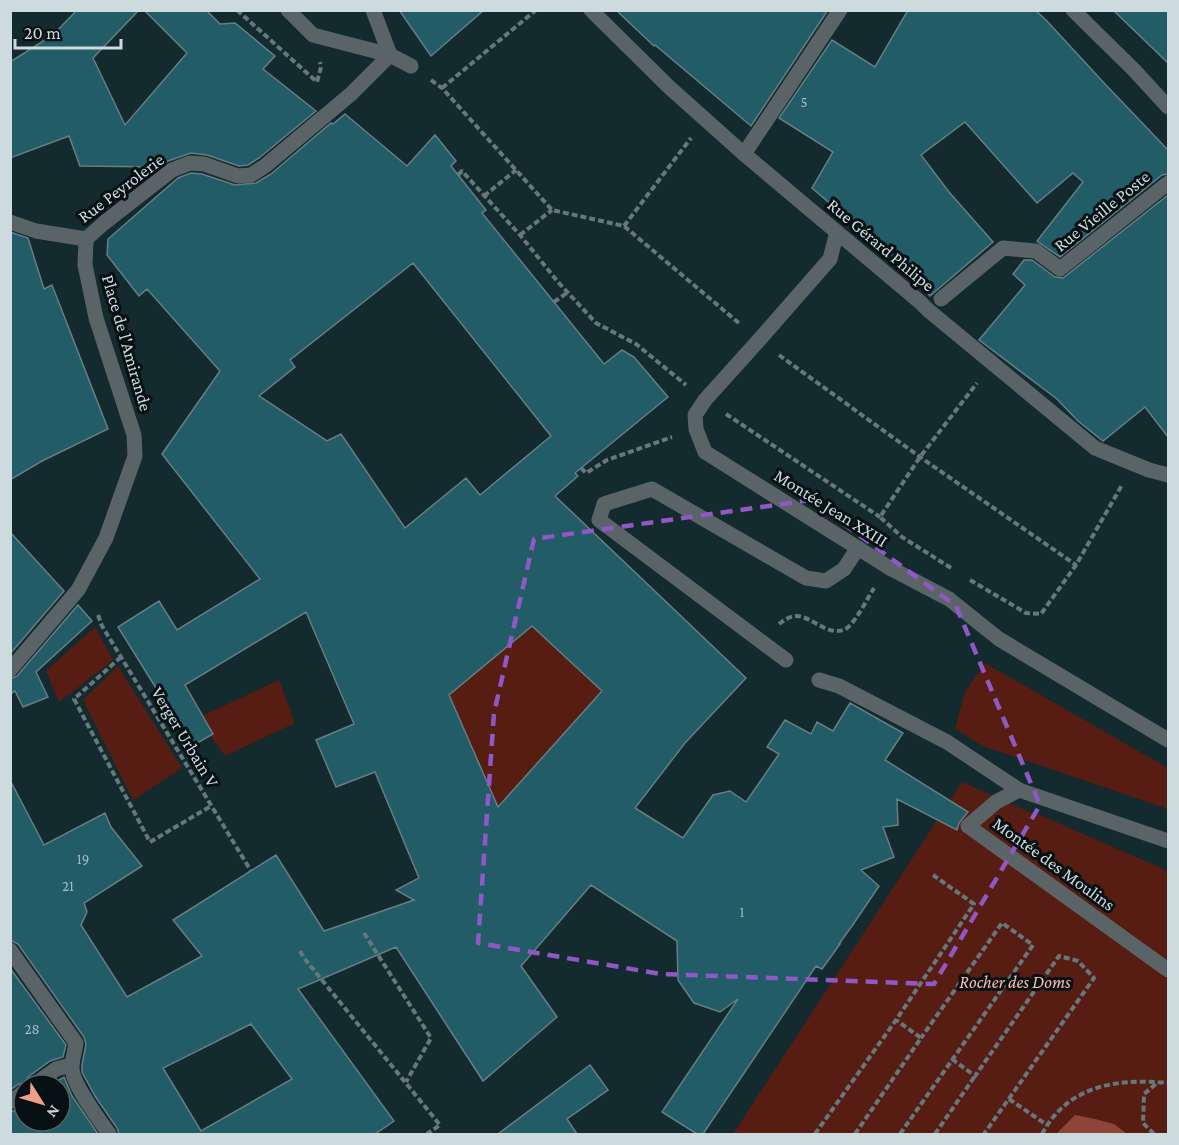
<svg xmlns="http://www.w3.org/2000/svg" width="1179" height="1145" font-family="'Crimson Pro',serif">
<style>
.green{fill:#571d13}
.water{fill:#8e4537}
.building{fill:#225c67;stroke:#667e84;stroke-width:1.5;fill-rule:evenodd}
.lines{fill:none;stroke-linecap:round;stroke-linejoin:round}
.path{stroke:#66787c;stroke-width:4;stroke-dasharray:6 3;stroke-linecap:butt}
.minor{stroke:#5a6466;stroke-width:15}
.marked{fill:none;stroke:#9058c7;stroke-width:4.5;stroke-dasharray:12 8;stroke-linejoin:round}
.labels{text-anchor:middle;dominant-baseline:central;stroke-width:6;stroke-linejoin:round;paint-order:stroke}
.number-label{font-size:15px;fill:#a3bbc0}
.street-label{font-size:18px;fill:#cedbde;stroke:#071113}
.park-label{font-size:18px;font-style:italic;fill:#fdbbad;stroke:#071113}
</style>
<rect width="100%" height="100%" fill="#132a2e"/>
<g class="green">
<path d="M 532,626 L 601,691 L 498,807 L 449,695 Z"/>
<path d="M 95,627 L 113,660 L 59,702 L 46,671 Z"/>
<path d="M 985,663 L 1168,768 L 1168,809 L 983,746 L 955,729 L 965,692 Z"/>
<path d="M 118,666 L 182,768 L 133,800 L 83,700 Z"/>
<path d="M 279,680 L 295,723 L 225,756 L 198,718 Z"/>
<path d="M 962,782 L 1036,815 L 1040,815 L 1168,871 L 1168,1134 L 733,1134 Z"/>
</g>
<path class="water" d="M 1075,1115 L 1095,1119 L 1114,1124 L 1127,1134 L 1058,1134 L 1058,1132 Z"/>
<g class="building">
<path d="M 77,10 L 139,10 L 93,58 L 125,125 L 187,53 L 144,10 L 206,10 L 220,24 L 235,23 L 275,56 L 263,69 L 316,111 L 259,158 L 248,165 L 239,166 L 207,155 L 191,153 L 168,161 L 160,167 L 80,166 L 69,136 L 10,158 L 10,62 L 53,35 Z"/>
<path d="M 399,10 L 484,10 L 431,56 Z"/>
<path d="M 616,10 L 828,10 L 751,126 L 655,45 L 654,46 Z"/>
<path d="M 908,10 L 1035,10 L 1046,20 L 1104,83 L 1168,150 L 1168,174 L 1162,175 L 1060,257 L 1037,241 L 1083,182 L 1073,173 L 1037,203 L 965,122 L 921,155 L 949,192 L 993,242 L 930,296 L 905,267 L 812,188 L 833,152 L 779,118 L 832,40 L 875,67 Z"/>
<path d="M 1113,10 L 1168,10 L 1168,63 Z"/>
<path d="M 345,114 L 407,166 L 435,135 L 456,161 L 451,166 L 486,210 L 482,213 L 604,364 L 622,350 L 634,357 L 668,397 L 575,473 L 578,476 L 555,496 L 746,678 L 685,743 L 635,808 L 683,838 L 713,795 L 730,791 L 746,802 L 779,754 L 767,747 L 785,720 L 811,734 L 817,722 L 833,731 L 850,703 L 903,733 L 885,760 L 968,812 L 959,823 L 957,830 L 897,799 L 898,825 L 883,827 L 894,857 L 861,870 L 879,886 L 852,926 L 839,944 L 840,944 L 822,969 L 816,966 L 703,1134 L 697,1134 L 662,1112 L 738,999 L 720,1012 L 694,1003 L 678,980 L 677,941 L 591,885 L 521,966 L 557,1017 L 483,1081 L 396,947 L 298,989 L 394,1121 L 375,1134 L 119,1134 L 117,1128 L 95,1096 L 82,1072 L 82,1065 L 86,1044 L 84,1037 L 18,944 L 10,940 L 10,780 L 44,845 L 105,813 L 111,827 L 142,866 L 84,903 L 87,912 L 81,925 L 127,997 L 202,956 L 173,920 L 276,855 L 324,931 L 414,900 L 396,890 L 419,878 L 375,772 L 336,787 L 316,740 L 354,724 L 306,612 L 185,685 L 213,734 L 192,746 L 118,627 L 159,601 L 177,630 L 260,579 L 162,454 L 220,371 L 147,289 L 139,296 L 107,255 L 108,239 L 178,178 L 191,173 L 202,174 L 235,185 L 256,183 L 271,174 L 331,123 L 333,124 ZM 413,263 L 551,436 L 480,495 L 466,478 L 405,528 L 341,434 L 327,441 L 259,396 L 295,367 L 290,360 ZM 532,626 L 602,691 L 498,807 L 449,695 ZM 251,1024 L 292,1079 L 201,1131 L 163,1068 Z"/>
<path d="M 1168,195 L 1168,437 L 1145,407 L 1103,441 L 1078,421 L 1057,399 L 979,340 L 1025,285 L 1013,274 L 1024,260 L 1032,260 L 1055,277 L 1063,278 Z"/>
<path d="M 10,232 L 28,238 L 44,289 L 52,285 L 108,429 L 42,461 L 10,480 Z"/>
<path d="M 10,532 L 64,591 L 10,654 Z"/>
<path d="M 78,605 L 92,621 L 36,672 L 48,697 L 23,707 L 15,691 L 10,694 L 10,679 L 17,676 Z"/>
<path d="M 10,968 L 66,1045 L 63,1057 L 50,1061 L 28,1077 L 25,1083 L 19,1084 L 10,1090 Z"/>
<path d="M 590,1065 L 608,1090 L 567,1119 L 577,1134 L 498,1134 Z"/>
<path d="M 64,1077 L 72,1096 L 98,1134 L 10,1134 L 10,1112 L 16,1110 L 24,1104 L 24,1121 L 60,1121 L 60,1085 L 51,1085 Z"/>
</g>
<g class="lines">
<g class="path">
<path d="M 237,10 L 317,82 L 321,67 L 320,62"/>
<path d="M 431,80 L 442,88 L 552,210 L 624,226 L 740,324"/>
<path d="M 442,88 L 536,10"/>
<path d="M 458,175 L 462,171 L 520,235 L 558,282 L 596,323 L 636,344 L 686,385"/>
<path d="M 484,196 L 516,170"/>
<path d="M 624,226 L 691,138"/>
<path d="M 520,235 L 552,210"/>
<path d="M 554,302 L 568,292"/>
<path d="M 779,355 L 920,457 L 1076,565"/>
<path d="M 726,414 L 880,517"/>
<path d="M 581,468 L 586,473 L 607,460 L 672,437"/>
<path d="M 951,568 L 902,537 L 880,517 L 920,457 L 977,383"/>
<path d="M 970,580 L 1026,613 L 1041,614 L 1076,565 L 1122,485"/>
<path d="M 98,615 L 102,626 L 121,657 L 251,871"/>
<path d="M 779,624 C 784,620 790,616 797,616 C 813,617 830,639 847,628 C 857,620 867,599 874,588"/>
<path d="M 121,657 L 74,699 L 150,842 L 211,806"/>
<path d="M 364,933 L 431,1038 L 406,1082"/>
<path d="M 300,951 L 304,958 L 440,1125 L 427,1134"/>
<path d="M 952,1059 L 975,1076 L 1059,956 L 1078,961 L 1094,978 L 984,1134"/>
<path d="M 1009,1099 L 1047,1125"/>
<path d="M 815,1134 L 896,1020 L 974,904 L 933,875"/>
<path d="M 855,1134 L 921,1038 L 896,1020"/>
<path d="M 900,1134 L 1033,945 L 1002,923 L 921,1038"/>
<path d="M 935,1134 L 975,1076"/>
<path d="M 1042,1134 C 1068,1085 1118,1078 1168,1083"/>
<path d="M 1154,1134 L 1143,1123 L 1144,1094 L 1157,1083"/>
</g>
<g class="minor">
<path d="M 288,10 L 313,35 L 390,55"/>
<path d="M 373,10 L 390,55 L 411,66"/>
<path d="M 591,10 L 669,87 L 744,154 L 920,302 L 928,310 L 1095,448 L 1149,470 L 1168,475"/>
<path d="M 1073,10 L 1134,70 L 1168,107"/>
<path d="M 744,154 L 840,10"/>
<path d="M 10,222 L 36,231 L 86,239"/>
<path d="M 837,232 L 830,259 L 759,340 L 705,400 L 695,415 L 696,429 L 705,452 L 888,567 L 949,599 L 999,639 L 1168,740"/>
<path d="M 86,239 L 104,223 L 172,170 L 190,163 L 204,164 L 238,176 L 251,175 L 265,166 L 351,94 L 390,55"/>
<path d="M 941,299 L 1003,248 L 1036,251 L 1060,269 L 1168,183"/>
<path d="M 786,660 L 599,520 L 604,504 L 652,489 L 806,578 L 826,581 L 844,569 L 858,548"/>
<path d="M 10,670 L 78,590 L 106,538 L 135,456 L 134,435 L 96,318 L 85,265 L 86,239"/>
<path d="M 819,680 L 839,686 L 947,742 L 1019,790 L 1168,841"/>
<path d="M 1019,790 L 996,802 L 968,826 L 1168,970"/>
<path d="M 10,950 L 76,1043 C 75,1051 72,1060 72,1067 C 71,1083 99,1119 109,1134"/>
<path d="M 34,1085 L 56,1069 L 71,1065"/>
<path d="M 10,1102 L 24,1092"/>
</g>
</g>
<path class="marked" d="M 811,500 L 956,606 L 1040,805 L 934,984 L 661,974 L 478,943 L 494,713 L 534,539 Z"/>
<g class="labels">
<g class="number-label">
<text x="804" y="102">5</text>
<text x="83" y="859">19</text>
<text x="68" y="886">21</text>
<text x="742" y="912">1</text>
<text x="32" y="1029">28</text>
</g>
<g class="street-label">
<text transform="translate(121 188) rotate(-37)">Rue Peyrolerie</text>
<text transform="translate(1102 211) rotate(-39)">Rue Vieille Poste</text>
<text transform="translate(881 245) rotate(40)">Rue Gérard Philipe</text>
<text transform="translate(127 343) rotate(74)">Place de l'Amirande</text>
<text transform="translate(831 508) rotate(32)">Montée Jean XXIII</text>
<text transform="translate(185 737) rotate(59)">Verger Urbain V</text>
<text transform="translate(1054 864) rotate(36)">Montée des Moulins</text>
</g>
<g class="park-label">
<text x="1015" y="982">Rocher des Doms</text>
</g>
</g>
<rect width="1179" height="1145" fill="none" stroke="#cedbde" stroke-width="24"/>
<g transform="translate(42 1103) rotate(127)"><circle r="28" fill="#071113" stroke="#576264" stroke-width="1.5"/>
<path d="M0-4.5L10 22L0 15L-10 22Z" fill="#f49d8c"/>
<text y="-9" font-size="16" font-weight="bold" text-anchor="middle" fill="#cedbde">N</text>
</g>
<path d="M15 39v9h106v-9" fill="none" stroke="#cedbde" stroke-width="3"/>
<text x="24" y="39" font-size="18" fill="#cedbde" stroke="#071113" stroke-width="4.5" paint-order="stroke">20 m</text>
</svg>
